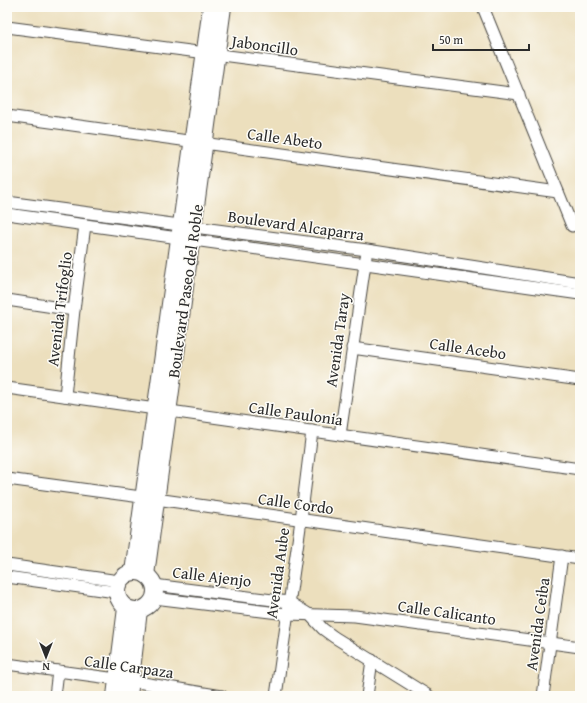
<svg xmlns="http://www.w3.org/2000/svg" width="587" height="703" font-family="'Gentium Book Plus',serif">
<style>
.lines{fill:none;stroke-linecap:round;stroke-linejoin:round}
.street-casing{stroke:#484641;stroke-width:13}
.secondary-casing{stroke:#484641;stroke-width:18}
.street{stroke:#fff;stroke-width:11}
.secondary{stroke:#fff;stroke-width:16}
.labels{text-anchor:middle;dominant-baseline:central;stroke-width:3;stroke-linejoin:round;paint-order:stroke}
.street-label{font-size:16px;fill:#2b2b2b;stroke:#fdfcf7}
</style>
<rect width="100%" height="100%" fill="#fdfcf7"/>
<filter id="ink" filterUnits="userSpaceOnUse"><feTurbulence type="fractalNoise" baseFrequency=".025" numOctaves="2"/><feDisplacementMap in="SourceGraphic" scale="8" xChannelSelector="R" yChannelSelector="G"/><feConvolveMatrix kernelMatrix="1 2 1 2 8 2 1 2 1" color-interpolation-filters="sRGB"/></filter>
<filter id="wash" filterUnits="userSpaceOnUse"><feTurbulence type="fractalNoise" baseFrequency=".012" numOctaves="4" result="noise"/><feDisplacementMap in="SourceGraphic" scale="16" xChannelSelector="R" yChannelSelector="G"/><feGaussianBlur stdDeviation="0.9" result="paint"/><feColorMatrix in="noise" values="0 0 0 0 0 0 0 0 0 0 0 0 0 0 0 0 0 1.4 0 .05"/><feComposite in="paint" operator="in"/></filter>
<g filter="url(#wash)">
<rect width="100%" height="100%" fill="#ecdfbd"/>
</g>
<g filter="url(#ink)">
<g class="lines">
<defs>
<g id="street">
<path d="M 483,7 L 572,226"/>
<path d="M 7,27 L 519,94"/>
<path d="M 7,116 L 558,192"/>
<path d="M 7,202 L 367,250 L 580,283"/>
<path d="M 7,214 L 580,294"/>
<path d="M 7,300 L 74,310"/>
<path d="M 352,348 L 580,380"/>
<path d="M 7,388 L 580,469"/>
<path d="M 65,396 L 74,310 L 85,225"/>
<path d="M 340,435 L 366,257"/>
<path d="M 7,479 L 156,499 L 580,559"/>
<path d="M 7,565 L 119,581"/>
<path d="M 7,577 L 116,592"/>
<path d="M 154,585 L 289,602 L 310,615 L 323,629 L 334,637 L 429,696"/>
<path d="M 154,598 L 287,614 L 355,616 L 580,647"/>
<path d="M 7,664 L 131,681 L 222,696"/>
<path d="M 55,696 L 58,671"/>
<path d="M 276,696 L 301,520 L 312,431"/>
<path d="M 367,696 L 372,660"/>
<path d="M 543,696 L 562,556"/>
</g>
<g id="secondary">
<circle cx="136" cy="591" r="19"/>
<path d="M 133,572 L 211,7"/>
<path d="M 146,575 L 223,7"/>
<path d="M 115,696 L 126,608"/>
<path d="M 129,696 L 139,610"/>
</g>
</defs>
<use href="#street" class="street-casing"/>
<use href="#secondary" class="secondary-casing"/>
<use href="#street" class="street"/>
<use href="#secondary" class="secondary"/>
</g>
</g>
<g class="labels">
<g class="street-label">
<text transform="translate(265 45) rotate(8)">Jaboncillo</text>
<text transform="translate(285 138) rotate(8)">Calle Abeto</text>
<text transform="translate(296 225) rotate(8)">Boulevard Alcaparra</text>
<text transform="translate(185 291) rotate(-82)">Boulevard Paseo del Roble</text>
<text transform="translate(59 309) rotate(-83)">Avenida Trifoglio</text>
<text transform="translate(337 340) rotate(-82)">Avenida Taray</text>
<text transform="translate(468 348) rotate(8)">Calle Acebo</text>
<text transform="translate(296 413) rotate(8)">Calle Paulonia</text>
<text transform="translate(296 503) rotate(8)">Calle Cordo</text>
<text transform="translate(277 573) rotate(-82)">Avenida Aube</text>
<text transform="translate(212 576) rotate(7)">Calle Ajenjo</text>
<text transform="translate(447 612) rotate(8)">Calle Calicanto</text>
<text transform="translate(537 624) rotate(-82)">Avenida Ceiba</text>
<text transform="translate(129 666) rotate(8)">Calle Carpaza</text>
</g>
</g>
<rect width="587" height="703" fill="none" stroke="#fdfcf7" stroke-width="24"/>
<g transform="translate(46 657) rotate(180)" stroke="#fdfcf7" stroke-width="3" paint-order="stroke">
<path d="M0-3L7 15L0 10L-7 15Z" fill="#2b2b2b"/>
<text y="-6" font-size="11" font-weight="bold" text-anchor="middle" fill="#2b2b2b">N</text>
</g>
<path d="M433 44v6h96v-6" fill="none" stroke="#2b2b2b" stroke-width="2"/>
<text x="439" y="44" font-size="12" fill="#2b2b2b" stroke="#fdfcf7" stroke-width="3" paint-order="stroke">50 m</text>
</svg>
